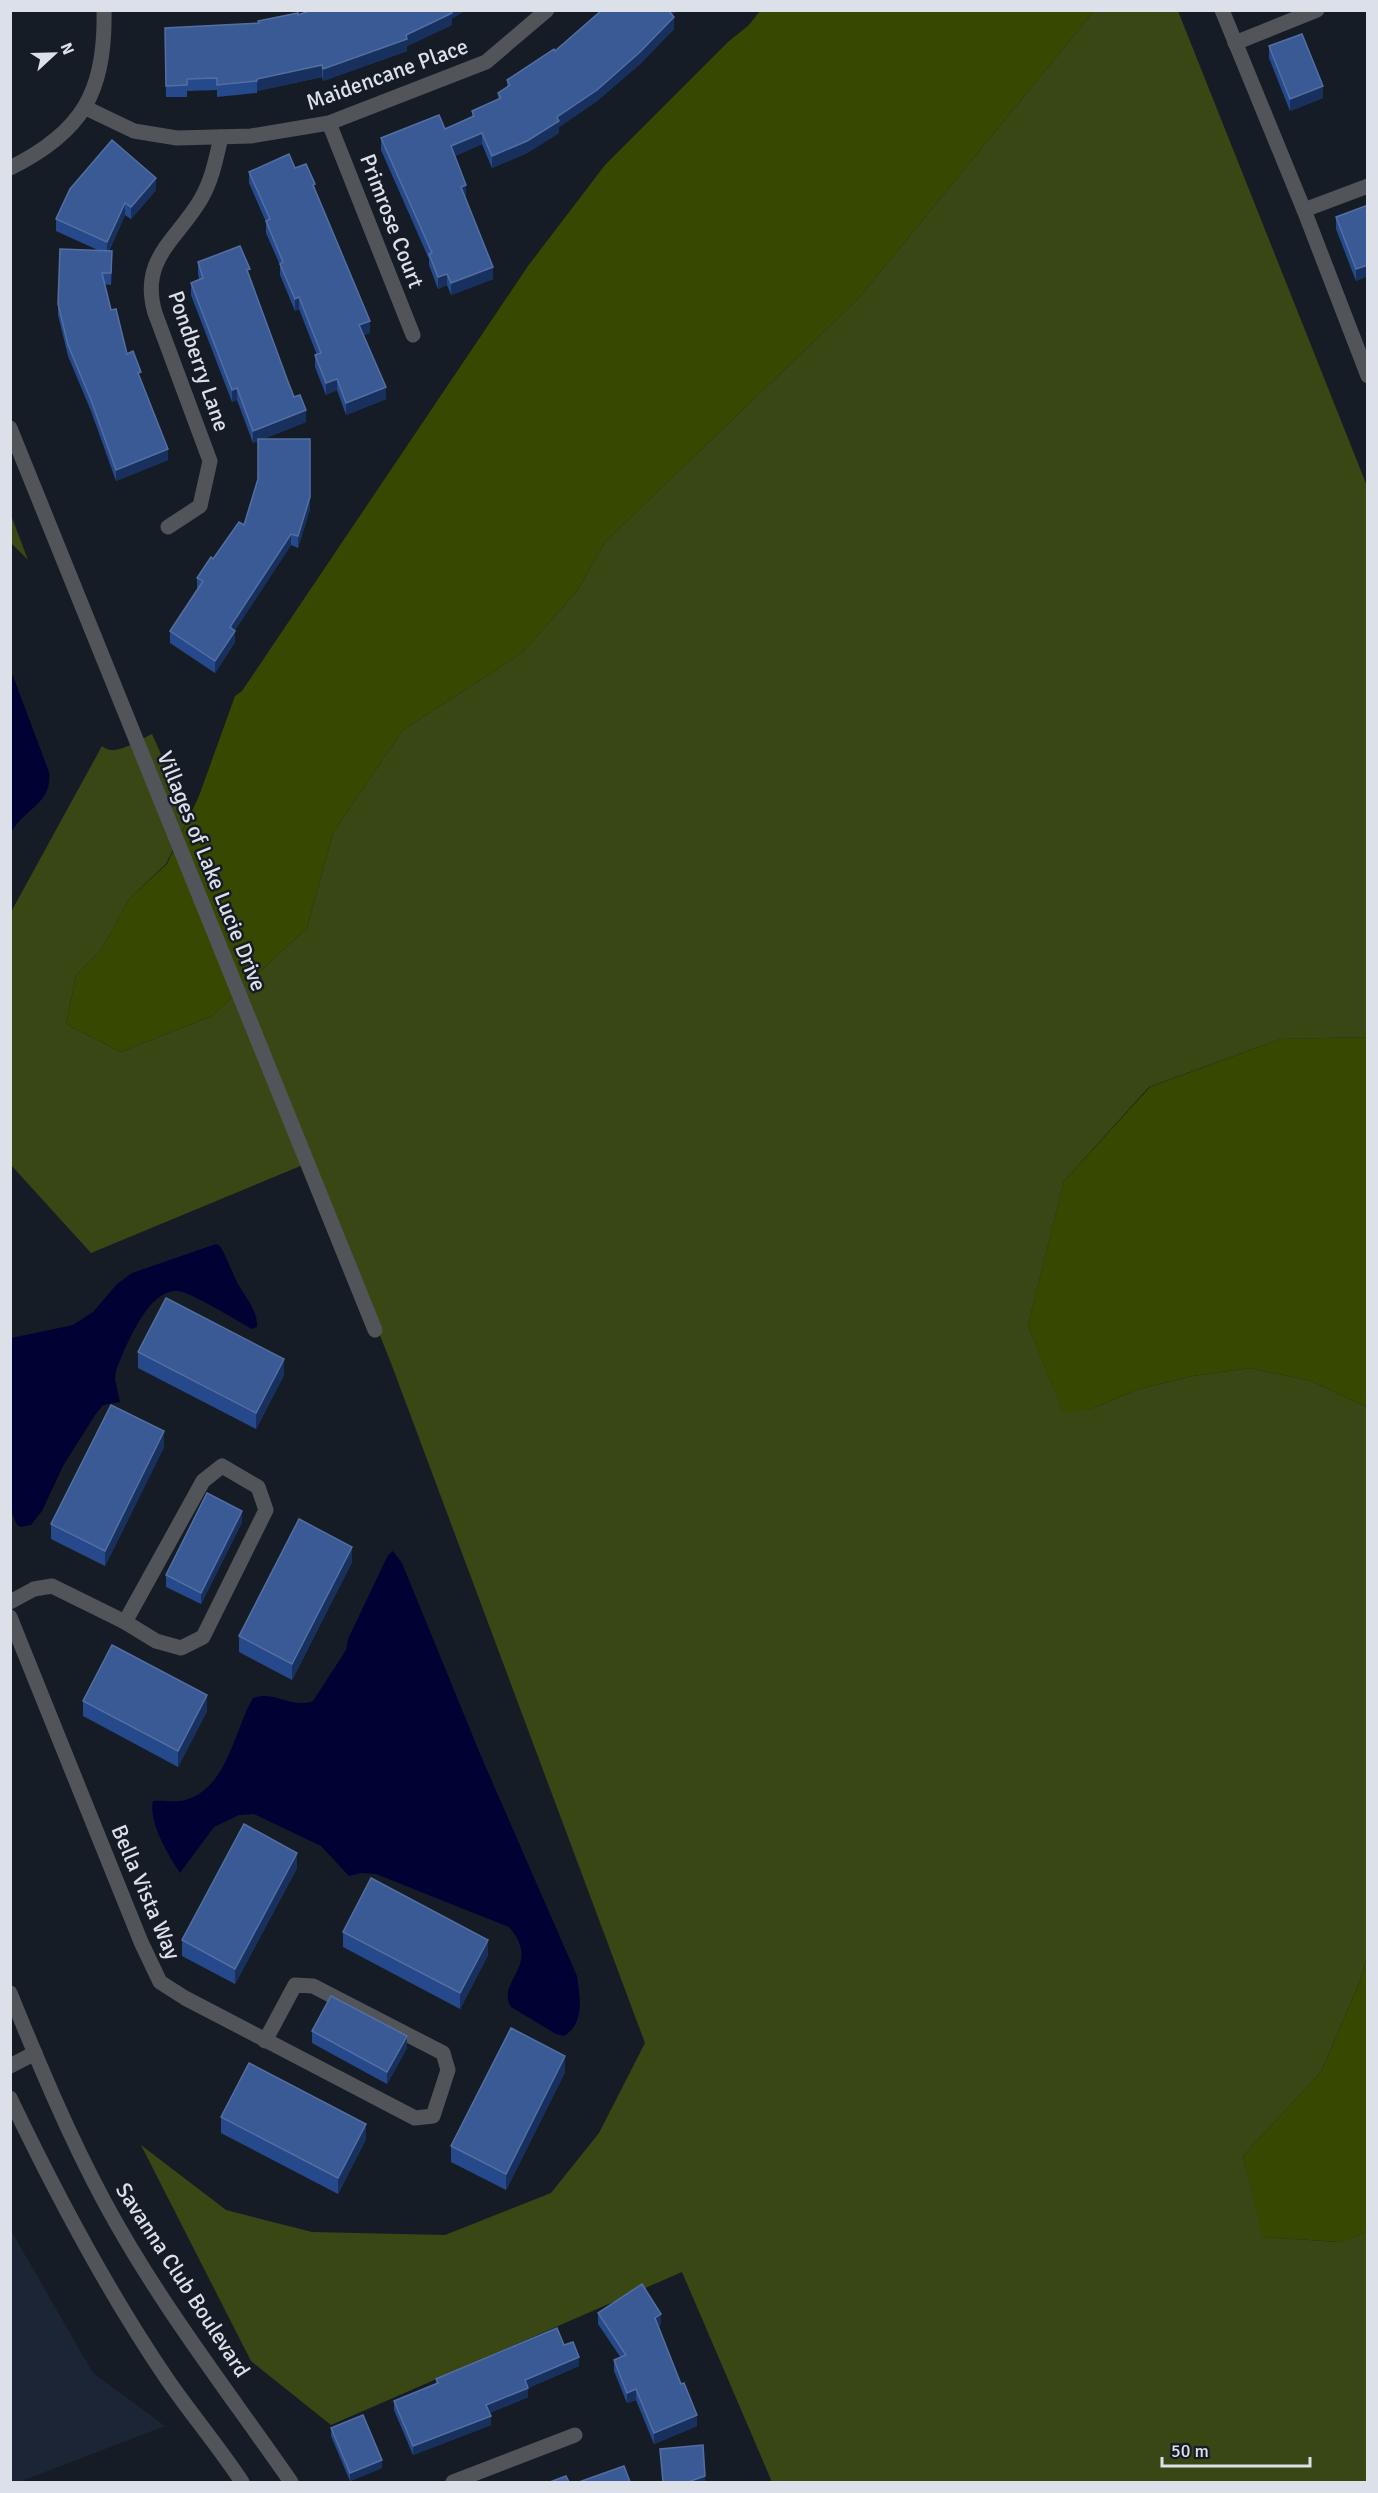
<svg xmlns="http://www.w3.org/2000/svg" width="1378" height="2493" font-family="Signika,sans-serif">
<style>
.built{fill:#1c2535}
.green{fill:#374800}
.forest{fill:#394714}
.water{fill:#000234}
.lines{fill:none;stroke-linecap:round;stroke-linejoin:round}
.minor{stroke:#51555a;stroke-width:15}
.wall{fill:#26498b}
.shaded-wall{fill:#17305e}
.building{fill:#395a95;stroke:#536fa2;stroke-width:1.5}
.labels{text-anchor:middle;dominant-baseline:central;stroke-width:5;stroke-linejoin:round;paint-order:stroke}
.street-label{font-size:22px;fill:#dce0e8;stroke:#161c26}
</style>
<rect width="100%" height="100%" fill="#161c26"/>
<path class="built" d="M 10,2229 L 93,2373 L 165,2426 L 19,2482 L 10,2482 Z"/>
<g class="green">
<path d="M 760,11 L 1094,11 L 858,299 L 605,542 L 577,591 L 522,653 L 403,730 L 333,833 L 307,928 L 212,1016 L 121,1052 L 66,1024 L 76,975 L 101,950 L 130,898 L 167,864 L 199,796 L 235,696 L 242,691 L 528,266 L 605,165 L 728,42 L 749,25 Z"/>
<path d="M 1367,1037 L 1367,1407 L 1311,1381 L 1250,1368 L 1193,1376 L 1139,1389 L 1091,1409 L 1063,1413 L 1028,1325 L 1064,1181 L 1150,1087 L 1280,1039 Z"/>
<path d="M 1367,1956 L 1367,2232 L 1340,2242 L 1262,2237 L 1243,2156 L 1321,2072 L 1360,1981 Z"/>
</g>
<g class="forest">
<path d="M 1094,11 L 1178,11 L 1367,486 L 1367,1037 L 1280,1039 L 1149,1087 L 1064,1181 L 1028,1325 L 1063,1412 L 1091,1409 L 1139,1389 L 1193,1376 L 1250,1368 L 1311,1381 L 1367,1407 L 1367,1956 L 1360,1981 L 1321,2072 L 1243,2156 L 1263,2237 L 1339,2242 L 1367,2232 L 1367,2482 L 772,2482 L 682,2272 L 331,2425 L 251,2361 L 141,2145 L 226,2210 L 312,2232 L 445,2235 L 551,2193 L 599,2133 L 645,2043 L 391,1363 L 310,1162 L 91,1253 L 11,1165 L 11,912 L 102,746 C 113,758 139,740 152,734 L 189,817 L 166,864 L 130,898 L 101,950 L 76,975 L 66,1024 L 121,1052 L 212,1016 L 307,928 L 333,833 L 403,730 L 522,653 L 577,591 L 605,542 L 858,299 Z"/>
<path d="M 10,515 L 11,515 L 28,560 L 11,543 Z"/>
</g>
<g class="water">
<path d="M 10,668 L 49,772 C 53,804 24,808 11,833 Z"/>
<path d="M 216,1244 L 220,1246 C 227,1258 232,1272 238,1284 C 246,1298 258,1311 257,1327 L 252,1329 C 237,1321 191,1292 178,1291 C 148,1288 125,1348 116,1371 L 115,1379 L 120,1402 L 103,1405 L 95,1415 L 63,1466 L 42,1511 L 31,1525 L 21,1527 L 17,1525 L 10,1509 L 11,1338 L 73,1325 L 93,1312 L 117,1284 L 132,1273 Z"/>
<path d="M 393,1551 L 402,1563 L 481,1756 L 577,1976 C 580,1997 585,2023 564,2036 L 556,2034 L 511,2007 C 495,1981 543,1966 509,1927 L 376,1874 L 361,1873 L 349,1876 L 321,1846 L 254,1814 L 239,1815 L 214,1827 L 180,1873 C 169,1856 148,1822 153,1801 C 163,1800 175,1803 185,1800 C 228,1788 234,1730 253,1698 C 274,1690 291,1709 313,1701 L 346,1650 L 348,1639 L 388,1555 Z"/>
</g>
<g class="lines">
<g class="minor">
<path d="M 1222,10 L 1304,210 L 1368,376"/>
<path d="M 1235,43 L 1317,10"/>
<path d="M 86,108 L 134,131 L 177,138 L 251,136 L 329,123 L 486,62 L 547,10"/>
<path d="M 329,123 L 413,335"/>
<path d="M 10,168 C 83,132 106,91 104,10"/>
<path d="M 1304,210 L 1368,186"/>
<path d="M 10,428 L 375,1330"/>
<path d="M 168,527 L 200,506 L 210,461 L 155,313 C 139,259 177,240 201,199 C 212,180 216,159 221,137"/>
<path d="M 222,1466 L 258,1487 L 266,1510 L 203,1637 L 181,1648 L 156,1641 L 125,1622 L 203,1481 Z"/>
<path d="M 10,1602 L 34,1589 L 52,1586 L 125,1622"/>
<path d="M 10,1617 L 141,1942 L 160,1982 L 185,1998 L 415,2118 L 433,2116 L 448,2070 L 443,2053 L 313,1986 L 295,1985 L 265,2041"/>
<path d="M 10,1993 C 39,2064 68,2134 104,2201 C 157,2300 227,2390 291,2482"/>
<path d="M 10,2066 L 35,2053"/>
<path d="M 10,2098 C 56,2194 107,2291 167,2379 C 191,2414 219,2447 242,2482"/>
<path d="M 453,2482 L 575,2435"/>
</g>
</g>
<g class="wall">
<path d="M 602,10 L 677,10 L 672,15 L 674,29 L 640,64 L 597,101 L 559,127 L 559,133 L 527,153 L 492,168 L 482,144 L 455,156 L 465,197 L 493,279 L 451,295 L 447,285 L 438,289 L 429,265 L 429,259 L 381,150 L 381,138 L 445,129 L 472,117 L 472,111 L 498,99 L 498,93 L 507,87 L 507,80 L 555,51 Z"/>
<path d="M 298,15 L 452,19 L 452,25 L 407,46 L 407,51 L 323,81 L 322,77 L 257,91 L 257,93 L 217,97 L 217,90 L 187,91 L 187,97 L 166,97 L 165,28 L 258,23 Z"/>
<path d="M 1269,46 L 1323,98 L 1290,111 L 1269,58 Z"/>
<path d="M 295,168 L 315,191 L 370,333 L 364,335 L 386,399 L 346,415 L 337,390 L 326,395 L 315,367 L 315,355 L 317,355 L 299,309 L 295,311 L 280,275 L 280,265 L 266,233 L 266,222 L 249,183 L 249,172 Z"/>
<path d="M 156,190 L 131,219 L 125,215 L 109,251 L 112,263 L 111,285 L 104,284 L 111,310 L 127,354 L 141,381 L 168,460 L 116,481 L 91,411 L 68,356 L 58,315 L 58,304 L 100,251 L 56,231 L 56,219 Z"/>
<path d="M 1368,205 L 1368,276 L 1356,281 L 1336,229 L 1336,217 Z"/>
<path d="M 198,262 L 250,277 L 287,379 L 306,422 L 263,439 L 310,509 L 298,548 L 291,545 L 235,630 L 235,642 L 215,673 L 170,643 L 170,631 L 197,590 L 197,578 L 244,525 L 258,479 L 258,441 L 253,443 L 237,400 L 232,402 L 191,295 L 191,283 L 199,279 L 198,274 Z"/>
<path d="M 138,1352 L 284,1375 L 256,1429 L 138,1368 Z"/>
<path d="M 164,1447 L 105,1566 L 51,1539 L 51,1524 Z"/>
<path d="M 242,1522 L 201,1604 L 166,1587 L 166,1575 Z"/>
<path d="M 352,1562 L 292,1680 L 239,1652 L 239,1636 Z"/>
<path d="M 83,1701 L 207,1711 L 178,1767 L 83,1716 Z"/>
<path d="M 297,1868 L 235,1984 L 182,1956 L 182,1940 Z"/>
<path d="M 343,1932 L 488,1955 L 460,2009 L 343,1947 Z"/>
<path d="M 312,2031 L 407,2048 L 387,2084 L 312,2043 Z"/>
<path d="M 565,2072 L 506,2190 L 451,2162 L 451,2146 Z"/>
<path d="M 221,2117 L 366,2139 L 338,2194 L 221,2133 Z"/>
<path d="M 598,2313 L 661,2324 L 658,2327 L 697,2426 L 654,2444 L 636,2400 L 627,2403 L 614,2371 L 614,2360 L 621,2358 L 598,2324 Z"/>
<path d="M 564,2345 L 579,2366 L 528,2388 L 528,2397 L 489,2413 L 491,2425 L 413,2455 L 394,2410 L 394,2401 L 436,2384 L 436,2379 Z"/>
<path d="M 331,2428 L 382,2468 L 350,2481 L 331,2436 Z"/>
</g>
<g class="shaded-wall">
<path d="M 450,10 L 466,10 L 452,19 L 452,25 L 407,46 L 407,51 L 323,81 L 323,69 L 406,35 Z"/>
<path d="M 666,10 L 677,10 L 666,21 Z"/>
<path d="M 674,17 L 674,29 L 640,64 L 597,101 L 559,127 L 559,133 L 527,153 L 492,168 L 492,156 L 557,117 Z"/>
<path d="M 322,65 L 322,77 L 257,91 L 257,79 Z"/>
<path d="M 1323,86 L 1323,98 L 1290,111 L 1290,99 Z"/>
<path d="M 482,133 L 482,144 L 451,158 L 451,146 Z"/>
<path d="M 156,178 L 156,190 L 131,219 L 131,207 Z"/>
<path d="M 466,185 L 466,196 L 461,198 L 461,187 Z"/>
<path d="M 125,203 L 125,215 L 107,254 L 107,242 Z"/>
<path d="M 1368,265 L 1368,276 L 1356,281 L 1356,269 Z"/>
<path d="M 493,267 L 493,279 L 451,295 L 451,283 Z"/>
<path d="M 447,274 L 447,285 L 438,289 L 438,277 Z"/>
<path d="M 299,297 L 299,309 L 295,311 L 295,299 Z"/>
<path d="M 370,321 L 370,333 L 359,337 L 359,325 Z"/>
<path d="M 337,379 L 337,390 L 326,395 L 326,383 Z"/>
<path d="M 386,387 L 386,399 L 346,415 L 346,403 Z"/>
<path d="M 237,388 L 237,400 L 232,402 L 232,390 Z"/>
<path d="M 306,410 L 306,422 L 253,443 L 253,431 Z"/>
<path d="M 168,449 L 168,460 L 116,481 L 116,470 Z"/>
<path d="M 310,497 L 310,509 L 298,548 L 298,536 Z"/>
<path d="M 291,534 L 291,545 L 230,638 L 230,627 Z"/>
<path d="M 235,631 L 235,642 L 215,673 L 215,661 Z"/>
<path d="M 284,1359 L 284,1375 L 256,1429 L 256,1413 Z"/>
<path d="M 164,1431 L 164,1447 L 105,1566 L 105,1551 Z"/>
<path d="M 242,1511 L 242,1522 L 201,1604 L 201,1593 Z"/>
<path d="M 352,1547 L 352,1562 L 292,1680 L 292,1664 Z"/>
<path d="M 207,1695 L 207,1711 L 178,1767 L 178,1751 Z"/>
<path d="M 297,1853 L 297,1868 L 235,1984 L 235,1969 Z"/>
<path d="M 488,1940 L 488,1955 L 460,2009 L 460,1993 Z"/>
<path d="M 407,2036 L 407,2048 L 387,2084 L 387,2072 Z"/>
<path d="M 565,2056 L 565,2072 L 506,2190 L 506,2174 Z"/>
<path d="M 366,2124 L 366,2139 L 338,2194 L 338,2178 Z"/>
<path d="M 661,2314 L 661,2324 L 655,2329 L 655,2318 Z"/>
<path d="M 579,2357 L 579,2366 L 528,2388 L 528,2397 L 486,2414 L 486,2405 L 525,2380 Z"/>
<path d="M 636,2389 L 636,2400 L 627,2403 L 627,2393 Z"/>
<path d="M 697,2415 L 697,2426 L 654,2444 L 654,2433 Z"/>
<path d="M 491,2416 L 491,2425 L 413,2455 L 413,2446 Z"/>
<path d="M 382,2460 L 382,2468 L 350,2481 L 350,2473 Z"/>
<path d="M 705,2476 L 705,2482 L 688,2482 Z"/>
</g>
<g class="building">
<path d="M 312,10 L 451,10 L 452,13 L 406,35 L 407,39 L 323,69 L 322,65 L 257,79 L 257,81 L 217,85 L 217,78 L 187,79 L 187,85 L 166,86 L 165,28 L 259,23 L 258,21 L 298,13 L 298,15 Z"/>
<path d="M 602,10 L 668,10 L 674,17 L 640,52 L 597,90 L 557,117 L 559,121 L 527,141 L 492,156 L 482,133 L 451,146 L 466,185 L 461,187 L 493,267 L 451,283 L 447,274 L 438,277 L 429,254 L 432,253 L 381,138 L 439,115 L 445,129 L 474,116 L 472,111 L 501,98 L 498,93 L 510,85 L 507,80 L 554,49 L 555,51 Z"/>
<path d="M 1302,34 L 1323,86 L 1290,99 L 1269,46 Z"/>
<path d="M 112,140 L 156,178 L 131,207 L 125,203 L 107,242 L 56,219 L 70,189 Z"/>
<path d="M 289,154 L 295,168 L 306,164 L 315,184 L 313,185 L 370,321 L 359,325 L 386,387 L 346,403 L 337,379 L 326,383 L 315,355 L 321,353 L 299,297 L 295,299 L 280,264 L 283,262 L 266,221 L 270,219 L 249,172 Z"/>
<path d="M 1368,205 L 1368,265 L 1356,269 L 1336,217 Z"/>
<path d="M 240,246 L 250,269 L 247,270 L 287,379 L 294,397 L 300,395 L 306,410 L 253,431 L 237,388 L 232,390 L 191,283 L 203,278 L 198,262 Z"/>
<path d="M 60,249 L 112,251 L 111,273 L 102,273 L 111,310 L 116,309 L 127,354 L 133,351 L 141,372 L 138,373 L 168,449 L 116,470 L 91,400 L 68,345 L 58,304 Z"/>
<path d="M 258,439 L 310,439 L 310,497 L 298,536 L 291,534 L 230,627 L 235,631 L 215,661 L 170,631 L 203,581 L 197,578 L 211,557 L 213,559 L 239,522 L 244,525 L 258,479 Z"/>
<path d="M 166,1298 L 284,1359 L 256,1413 L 138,1352 Z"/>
<path d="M 111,1405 L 164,1431 L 105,1551 L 51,1524 Z"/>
<path d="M 207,1493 L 242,1511 L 201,1593 L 166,1575 Z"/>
<path d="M 299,1519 L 352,1547 L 292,1664 L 239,1636 Z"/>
<path d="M 112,1645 L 207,1695 L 178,1751 L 83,1701 Z"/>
<path d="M 244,1824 L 297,1853 L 235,1969 L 182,1940 Z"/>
<path d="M 371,1878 L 488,1940 L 460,1993 L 343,1932 Z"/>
<path d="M 331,1996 L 407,2036 L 387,2072 L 312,2031 Z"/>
<path d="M 511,2028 L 565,2056 L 506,2174 L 451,2146 Z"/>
<path d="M 249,2063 L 366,2124 L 338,2178 L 221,2117 Z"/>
<path d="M 642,2284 L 661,2314 L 655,2318 L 681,2384 L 684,2383 L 697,2415 L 654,2433 L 636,2389 L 627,2393 L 614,2360 L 626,2355 L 598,2313 Z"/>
<path d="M 557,2328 L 564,2345 L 573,2342 L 579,2357 L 525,2380 L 528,2388 L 486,2405 L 491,2416 L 413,2446 L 394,2401 L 438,2383 L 436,2379 Z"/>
<path d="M 363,2415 L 382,2460 L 350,2473 L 331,2428 Z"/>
<path d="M 703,2445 L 705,2476 L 688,2482 L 663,2482 L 660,2449 Z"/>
<path d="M 624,2466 L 630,2482 L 579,2482 Z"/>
<path d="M 566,2476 L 569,2482 L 550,2482 Z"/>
</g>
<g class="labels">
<g class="street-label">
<text transform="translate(387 74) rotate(-20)">Maidencane Place</text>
<text transform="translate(392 221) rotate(69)">Primrose Court</text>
<text transform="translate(199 361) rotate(71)">Pondberry Lane</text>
<text transform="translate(212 871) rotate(68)">Villages of Lake Lucie Drive</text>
<text transform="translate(146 1892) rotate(67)">Bella Vista Way</text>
<text transform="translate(183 2280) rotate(57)">Savanna Club Boulevard</text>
</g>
</g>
<rect width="1378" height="2493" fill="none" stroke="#dce0e8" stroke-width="24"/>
<g transform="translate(54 54) rotate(68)" stroke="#161c26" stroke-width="4.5" paint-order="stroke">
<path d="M0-4.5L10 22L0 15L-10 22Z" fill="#dce0e8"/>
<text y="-9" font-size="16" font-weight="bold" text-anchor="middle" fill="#dce0e8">N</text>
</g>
<path d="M1162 2457v9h148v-9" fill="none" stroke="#dce0e8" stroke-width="3"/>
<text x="1171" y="2457" font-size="18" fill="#dce0e8" stroke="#161c26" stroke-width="4.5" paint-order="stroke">50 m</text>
</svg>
